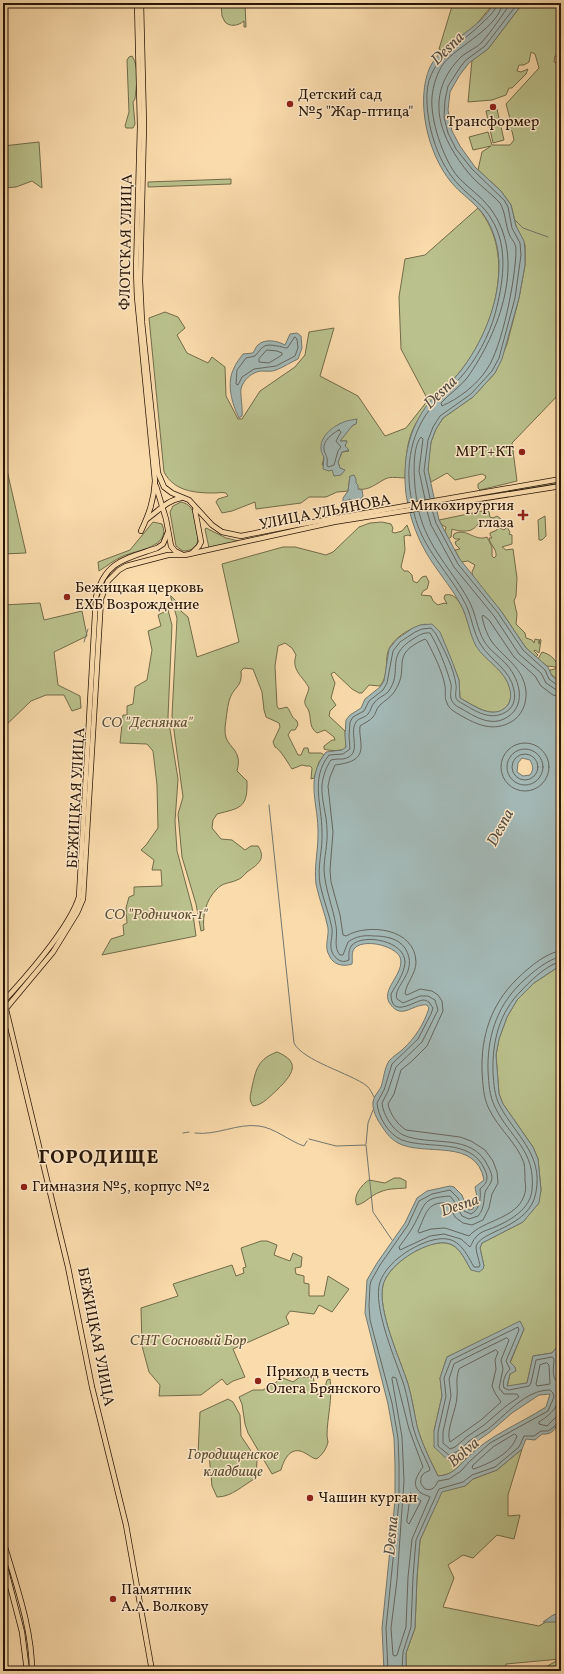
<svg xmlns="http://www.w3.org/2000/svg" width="564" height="1674" font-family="Vollkorn,serif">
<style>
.green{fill:#bac18c;stroke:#726b49;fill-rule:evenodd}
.water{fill:#a3b8b5;stroke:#72776f;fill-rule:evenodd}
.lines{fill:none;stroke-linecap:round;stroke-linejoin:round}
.shore{stroke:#66665e;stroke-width:1}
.stream{stroke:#72776f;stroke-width:1}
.major-casing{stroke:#291506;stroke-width:6}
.major{stroke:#fadbac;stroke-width:4.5}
.poi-dot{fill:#8f2418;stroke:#fce8c9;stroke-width:1.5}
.labels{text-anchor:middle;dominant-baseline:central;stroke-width:3;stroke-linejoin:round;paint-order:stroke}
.poi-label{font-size:15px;fill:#291506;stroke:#fce8c9;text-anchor:start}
.street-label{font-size:15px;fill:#291506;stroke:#fce8c9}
.park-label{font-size:15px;font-style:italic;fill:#5c5135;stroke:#fce8c9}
.water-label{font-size:16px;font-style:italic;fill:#544e43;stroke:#fce8c9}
.district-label{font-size:19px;font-weight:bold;letter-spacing:1px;fill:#291506;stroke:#fce8c9}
</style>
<rect width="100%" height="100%" fill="#fadbac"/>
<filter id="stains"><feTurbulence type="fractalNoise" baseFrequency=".005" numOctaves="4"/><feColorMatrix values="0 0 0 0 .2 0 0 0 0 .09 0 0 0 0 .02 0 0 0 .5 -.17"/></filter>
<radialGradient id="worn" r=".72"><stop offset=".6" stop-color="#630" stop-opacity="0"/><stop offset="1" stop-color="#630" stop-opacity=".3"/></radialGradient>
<g class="green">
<path d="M 221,3 L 245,3 L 246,27 L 244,27 L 244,21 C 238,26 230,27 225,22 L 222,16 Z"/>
<path d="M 453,3 L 494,3 L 475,26 L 453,43 L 449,44 L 441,50 L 439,49 Z"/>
<path d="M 523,3 L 561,3 L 561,54 L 555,56 L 554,62 L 561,64 L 561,392 L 512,443 L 517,481 L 480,490 L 478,488 L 478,484 L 485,479 L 486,476 L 482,474 L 455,480 L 447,473 L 431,482 L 428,471 L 429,455 L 431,442 L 436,429 L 443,418 L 473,397 L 495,373 L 507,344 L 519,298 L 525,265 L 525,245 L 516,226 L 511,205 L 501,191 L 478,170 L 482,152 L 491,146 L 473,150 L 469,137 L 488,132 L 492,145 L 510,145 L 514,140 L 512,131 L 508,129 L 506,124 L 510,119 L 506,104 L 539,68 L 535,54 L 531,52 L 529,62 L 524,65 L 519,65 L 517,71 L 521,72 L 528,69 L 526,74 L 512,88 L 509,88 L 506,95 L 492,100 L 468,102 L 472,60 L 488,49 Z"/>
<path d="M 132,56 C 140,67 136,87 135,99 L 133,102 L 135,124 L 133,128 L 126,128 L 125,126 L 129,112 L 127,60 L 129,57 Z"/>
<path d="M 497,109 L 504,140 L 493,143 L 486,111 Z"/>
<path d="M 39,142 L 42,188 L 32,181 L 16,187 L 3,188 L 3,146 Z"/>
<path d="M 231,179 L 231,184 L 148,187 L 148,182 Z"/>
<path d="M 478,208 C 518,255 494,331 458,374 C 443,392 427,402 415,425 C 406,442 406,459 405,478 C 399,478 391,476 385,479 C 377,483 369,491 358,489 L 350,476 L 348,491 L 337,492 L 326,497 L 309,497 L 301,503 L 256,509 L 255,502 L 232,511 L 222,513 L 216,502 L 218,499 L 228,496 L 226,493 C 222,492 218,493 214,493 C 194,493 174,491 164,472 L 149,318 L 165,312 L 178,317 L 185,328 L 177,335 L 187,353 L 208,363 L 212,357 L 225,367 L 226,396 L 238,419 L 242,419 L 260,391 L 295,367 L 305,355 L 309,332 L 334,328 L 320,376 L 358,396 L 385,436 L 406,428 L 428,400 L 401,349 L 399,297 L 405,259 L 425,255 ZM 356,419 L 356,424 L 353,425 L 339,441 L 347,441 L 345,446 L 349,451 L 342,452 L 338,462 L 340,468 L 333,470 L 322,465 L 324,457 Z"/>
<path d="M 3,453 L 26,553 L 3,554 Z"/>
<path d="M 561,481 L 561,483 L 489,495 L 491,493 Z"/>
<path d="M 181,502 C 197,505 196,525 198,539 C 197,548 191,551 183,551 L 176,546 L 170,512 L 173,506 Z"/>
<path d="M 487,510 L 489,512 L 490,517 L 493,518 L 497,516 L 501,519 L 497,523 L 490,524 C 478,517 481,525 471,530 C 465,532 457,531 452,529 L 451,537 L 448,539 L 445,531 L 446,527 L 442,525 L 439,520 Z"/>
<path d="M 545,516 L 546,536 L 542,540 L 539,540 L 538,520 Z"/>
<path d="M 506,521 L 509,524 L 508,529 L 510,532 L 509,534 L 512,535 L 512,544 L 502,547 L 506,550 L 513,549 L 517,578 L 516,596 L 514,601 L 517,614 L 516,624 L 525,633 L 526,638 L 532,640 L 534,643 L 535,639 L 539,640 L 539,644 L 540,639 L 541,640 L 539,653 L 535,650 L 534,651 L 538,655 L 536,657 L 526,648 L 501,611 L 473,578 L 472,572 L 475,565 L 468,561 L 461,562 L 455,550 L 460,549 L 456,545 L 455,542 L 460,539 L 455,539 L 453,537 L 454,534 C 466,527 475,542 487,537 L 492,547 L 492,556 L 494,558 L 496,556 C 497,549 490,545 489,538 L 492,538 L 490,535 L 490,533 L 497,530 L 498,527 L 504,530 L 506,528 L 503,526 L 503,523 Z"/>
<path d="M 153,522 L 162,524 C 172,547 137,550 123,556 C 114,560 107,566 99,571 L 98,562 L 130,550 Z"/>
<path d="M 382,522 L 391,524 L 393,528 L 392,532 L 395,533 L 402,531 L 407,525 L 411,536 L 408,535 L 404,536 L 405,550 L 401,567 L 404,571 L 408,571 L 412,575 L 413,581 L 417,583 L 422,577 L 426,576 L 429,582 L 427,589 L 423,591 L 421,595 L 431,596 L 433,601 L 438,605 L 444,603 L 447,604 L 444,598 L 445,595 C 463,590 468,629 474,640 C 482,659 507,669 511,692 C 511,697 510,703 507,706 C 494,721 473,705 460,698 L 459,680 L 443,640 L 426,624 C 411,627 389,639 387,656 C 386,668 387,677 380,686 L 369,685 L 362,693 L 359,693 L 352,689 L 334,672 L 331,674 L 335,683 L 331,698 L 336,705 L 330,711 L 329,716 L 345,731 L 346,745 L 345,749 C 339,751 330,751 324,749 L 324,746 L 332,740 L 335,740 L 334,737 L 325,730 L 317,733 C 308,727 312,717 308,709 C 306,706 304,704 305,700 C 306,696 308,693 309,688 C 303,676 291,671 296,655 L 292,648 L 285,643 L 278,646 L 275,666 L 277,706 L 279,709 L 287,707 C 292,713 290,716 297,721 L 298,725 L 295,730 L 291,730 L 288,735 L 298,755 L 301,755 L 304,748 L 308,748 L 309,753 L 321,753 L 324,755 L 319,762 L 314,778 L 311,779 L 312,768 L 310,766 L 306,766 L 302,765 L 292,769 C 288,763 280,749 275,747 L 273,742 L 280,727 L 279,723 L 266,717 L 264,710 L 262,692 L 253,669 L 244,668 L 241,671 C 243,688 233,686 229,701 C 227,709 226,720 225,728 C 224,745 235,745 238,758 C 239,762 238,767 237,771 L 247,781 C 248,809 239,808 217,814 L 213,820 L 212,828 L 221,839 L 232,840 L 245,850 L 251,846 L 258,846 C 267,859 257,865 247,872 C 244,875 241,879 237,880 C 228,884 223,882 216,890 C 206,900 202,916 204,930 L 201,931 L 196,904 L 182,857 L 178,814 L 183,797 L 172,716 L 177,618 L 170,595 L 178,603 L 181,611 L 188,617 L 197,657 L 239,642 L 222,564 L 283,547 L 295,547 L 326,555 L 333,552 L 359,527 L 370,523 Z"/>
<path d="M 206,528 L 226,538 L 239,541 L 209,548 L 205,529 Z"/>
<path d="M 40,603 L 44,620 L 82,611 L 87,636 L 54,652 L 58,685 L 80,696 L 81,708 L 72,711 L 64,695 L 46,695 L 31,701 L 3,728 L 3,605 Z"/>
<path d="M 168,610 L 172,625 L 168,717 L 178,779 L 175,821 L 177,851 L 192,907 L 196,936 L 102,955 L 111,939 L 124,935 L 123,925 L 127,923 L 126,908 L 129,897 L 134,895 L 134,887 L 162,886 L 161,870 L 152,870 L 154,860 L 141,850 L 146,845 L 158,828 L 157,785 L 153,751 L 147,744 L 120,743 L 123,715 L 127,715 L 127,706 L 133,704 L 135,687 L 147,680 L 152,650 L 148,631 L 161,626 L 158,615 Z"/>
<path d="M 542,652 C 557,656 561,669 561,683 L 550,673 L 550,670 L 555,669 L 556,667 L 547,666 L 538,659 Z"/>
<path d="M 561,965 L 561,1342 L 552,1353 L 533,1356 L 527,1383 L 507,1387 L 510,1374 L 515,1367 L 510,1363 L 524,1329 L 520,1322 L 447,1357 L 440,1378 L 442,1396 L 434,1431 L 449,1461 L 461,1454 L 466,1459 C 458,1469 451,1475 438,1476 C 430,1460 422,1444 417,1426 C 414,1412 412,1398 408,1384 C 400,1359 377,1310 383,1285 C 388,1266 416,1248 433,1244 C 456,1238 462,1254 471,1270 L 484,1266 L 480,1248 L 482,1243 L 523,1222 L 538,1203 L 541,1190 L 538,1159 L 533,1147 L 503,1104 L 499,1094 L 496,1055 L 499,1039 L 507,1017 L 517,1000 L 534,983 Z"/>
<path d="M 277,1052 C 302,1062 292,1075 278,1089 C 270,1096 263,1105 253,1106 C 248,1099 251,1094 252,1087 C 256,1069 258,1059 277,1052 Z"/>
<path d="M 394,1178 L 400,1178 L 406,1181 L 406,1188 C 397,1189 389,1188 380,1192 C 371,1195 366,1203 357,1205 C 352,1197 362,1184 369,1180 L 385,1183 Z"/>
<path d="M 261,1241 L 267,1241 L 277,1245 L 274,1255 L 290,1261 L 293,1253 L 302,1257 L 301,1267 L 295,1268 L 296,1274 L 304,1276 L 304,1283 L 309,1284 L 309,1296 L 324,1296 L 328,1276 L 349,1289 L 332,1312 L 319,1305 L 314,1314 L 290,1311 L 286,1317 L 289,1324 L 233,1349 L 245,1377 L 233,1381 L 227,1385 L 222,1379 L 201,1395 L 159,1396 L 160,1385 L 149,1372 L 142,1346 L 141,1308 L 178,1296 L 173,1284 L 232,1265 L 236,1276 L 244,1273 L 243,1268 L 246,1267 L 241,1248 Z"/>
<path d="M 300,1377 L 313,1377 L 314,1381 C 311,1387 311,1391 317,1394 L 320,1394 L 324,1391 L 327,1380 L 330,1379 C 333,1398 327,1417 327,1436 C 327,1438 328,1440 328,1442 C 327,1448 321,1457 316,1459 C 312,1458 309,1455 305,1453 C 291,1445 284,1459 281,1470 L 272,1474 L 248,1433 L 245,1424 L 242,1404 L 239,1397 L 253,1390 L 263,1390 L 283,1378 L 293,1382 Z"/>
<path d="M 228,1399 L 233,1402 L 240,1415 L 241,1436 L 257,1460 L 256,1478 C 243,1485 232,1497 217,1497 L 212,1486 L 209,1454 L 198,1454 L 200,1412 Z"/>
<path d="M 522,1449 L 508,1495 L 508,1516 L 520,1515 L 514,1539 L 497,1535 L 473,1558 L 463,1555 L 448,1565 L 454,1578 L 443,1607 L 539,1626 L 561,1613 L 561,1671 L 542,1671 L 542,1669 L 560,1659 L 506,1664 L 505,1671 L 406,1671 L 406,1653 L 415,1628 L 417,1577 L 420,1540 L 442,1491 L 465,1486 L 473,1479 L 497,1470 Z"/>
</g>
<g class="water">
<path d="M 494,3 L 523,3 L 488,49 L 469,63 L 459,76 L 450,92 L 448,110 L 452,131 L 460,146 L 475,167 L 501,191 L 511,205 L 516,226 L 524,241 L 525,250 L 525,265 L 519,298 L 502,359 L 495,373 L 473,397 L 443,418 L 436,429 L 431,442 L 428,470 L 439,520 L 459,558 L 501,611 L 526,648 L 548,667 L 552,676 L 561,683 L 561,965 L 534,983 L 517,1000 L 507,1017 L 499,1039 L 496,1055 L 499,1094 L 503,1104 L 533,1147 L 538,1159 L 541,1190 L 539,1203 L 523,1222 L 482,1243 L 480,1248 L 484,1266 L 483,1269 L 479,1272 L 471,1270 C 462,1254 456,1238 434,1244 C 416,1248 388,1266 383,1285 C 377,1310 400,1359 408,1384 C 412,1398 414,1412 417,1426 C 422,1444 430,1460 438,1476 C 452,1475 457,1468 466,1459 C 489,1435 518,1425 546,1407 L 550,1394 L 539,1395 L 512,1413 L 490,1432 L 449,1461 L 434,1447 L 434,1431 L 442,1396 L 440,1378 L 447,1357 L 520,1321 L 524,1329 L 510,1362 L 515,1367 L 516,1371 L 510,1374 L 507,1386 L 527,1383 L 533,1356 L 552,1353 L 561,1342 L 558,1378 L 561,1381 C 561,1399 564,1437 542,1434 L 535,1440 L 526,1439 L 522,1449 L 497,1470 L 473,1479 L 465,1486 L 442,1492 L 420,1540 L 417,1577 L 415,1628 L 406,1653 L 406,1671 L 384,1671 L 382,1628 L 395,1501 L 395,1464 L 394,1438 L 388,1404 L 365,1313 L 367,1280 L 377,1263 L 405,1223 L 417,1198 L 427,1191 L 450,1186 L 454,1187 L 462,1195 L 467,1208 L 470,1210 L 473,1209 L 477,1197 L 475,1187 L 484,1180 C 476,1137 425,1157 398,1143 C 391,1139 387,1134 383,1128 C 378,1121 374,1114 373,1106 C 372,1098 377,1094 381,1087 C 384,1078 384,1069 389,1061 C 393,1056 399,1053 403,1049 C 415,1038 424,1024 429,1008 L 427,1005 C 414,1003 402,1020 391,1005 C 378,990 406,974 400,957 C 394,945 362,938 354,949 C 351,953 353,960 352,964 C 343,967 333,965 329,955 C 324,947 329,937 328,928 C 325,913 319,899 316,884 C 314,867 318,851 318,835 C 319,803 304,780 326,752 L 342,750 L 346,747 L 345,736 L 346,720 L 350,715 L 361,708 L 365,699 L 380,687 L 384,681 L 389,649 L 397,639 L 413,628 L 420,625 L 432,624 L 440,632 L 452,661 L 459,680 L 460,698 C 473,705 493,721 507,706 C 511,702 511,695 510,690 C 506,670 486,662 476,646 C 469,633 468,618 461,605 C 453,590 442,577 432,562 C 418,541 410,519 406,494 C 402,458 409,424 434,397 C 442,389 452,382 459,373 C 482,344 498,306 499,269 C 500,249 493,224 479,209 C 470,199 459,192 451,182 C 428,154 415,101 430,67 C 442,42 479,31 494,3 ZM 522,758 L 530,760 C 533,766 534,769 530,775 L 523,776 L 517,772 L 518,763 Z"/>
<path d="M 297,333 L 301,336 L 302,348 L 298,359 C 291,362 284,367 276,370 C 271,372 267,371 261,371 C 252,372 243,380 241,389 C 240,393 243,409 242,416 L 239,418 C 232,404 226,383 234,368 C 236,363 240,358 243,354 L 253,353 C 255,350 256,346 258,345 C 265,338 278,341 285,345 L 290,334 Z"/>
<path d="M 357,419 L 356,424 L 353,425 L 340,441 L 347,441 L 345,446 L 349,450 L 342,452 L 338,462 L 340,468 L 345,470 L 341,475 L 334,476 L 332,470 L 329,471 L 323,469 L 324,457 C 314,442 330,427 344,422 C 348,420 353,420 357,419 Z"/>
<path d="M 354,475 L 356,479 L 356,483 L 358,485 L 358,489 L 362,490 L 363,496 L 359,501 L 354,502 L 350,499 L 343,502 L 343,498 L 348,491 L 350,476 Z"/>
<path d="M 561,1613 L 561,1622 L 543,1622 L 553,1615 Z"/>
</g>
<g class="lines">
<g class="shore">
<path d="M 502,3 C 501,26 456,47 444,63 C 437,72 433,86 432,97 C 430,119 443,159 458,177 C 468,188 481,196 490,208 C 528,258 499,333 467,378 C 460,387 449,394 441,403 L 442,406 C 458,399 477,385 487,369 C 502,348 516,277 516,250 C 516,244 513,241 510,236 C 505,225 506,213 500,203 C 490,192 476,183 467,171 C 438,135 424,93 462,56 C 468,51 477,48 482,42 C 492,31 502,15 511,3"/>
<path d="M 295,337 L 297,339 L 298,348 L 295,356 L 276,366 L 254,369 L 242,377 L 238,385 L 236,384 L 237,370 L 246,358 L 255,356 C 263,347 263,343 277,346 C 281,346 283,348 287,348 Z"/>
<path d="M 267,350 L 277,351 L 282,353 L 282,355 L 269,363 L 259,362 L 259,359 Z"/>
<path d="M 339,430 L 341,432 L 336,441 L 341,447 L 338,451 L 334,465 L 328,467 L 327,465 C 328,456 326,457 324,450 C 322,441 333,433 339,430 Z"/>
<path d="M 430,498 L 424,471 L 428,440 L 433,427 L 440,416 L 471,394 L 492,371 L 499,358 L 515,298 L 521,255 L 520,243 L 512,228 L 508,207 L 504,200 L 472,169 L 456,149 L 448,133 L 444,117 L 445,100 L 448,86 L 461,66 L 466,60 L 485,46 L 518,3"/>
<path d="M 417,501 C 414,486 411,448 421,437 L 423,439 L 419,471 L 425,499"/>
<path d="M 412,502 C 404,466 411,430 435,403 C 443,393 453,386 461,377 C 476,360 489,336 495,314 C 503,284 509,248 492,220 C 484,205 470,197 459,185 C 439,165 428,130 427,102 C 424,58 460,47 485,20 C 490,16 496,10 497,3"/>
<path d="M 432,510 L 436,523 L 458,564 L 498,613 L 523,650 L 545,670 L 549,679 L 557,685 L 561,686"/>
<path d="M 427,511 L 431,525 L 454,567 L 494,616 L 519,654 L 541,673 L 546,683 L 555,689 L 561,691"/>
<path d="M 419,512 C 427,547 453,571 469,601 C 476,614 477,629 484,641 C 490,651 500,657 507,665 C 521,681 527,708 504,719 C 489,726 474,716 462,709 C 458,707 454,705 452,701 C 449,696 452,689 451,684 C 446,667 439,648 430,633 C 423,632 418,636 413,639 C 384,657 404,671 388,692 C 384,696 377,698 374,703 C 371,706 371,711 368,714 C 365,718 358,718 356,722 C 348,734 364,755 343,759 C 339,759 335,759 331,760 C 326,767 323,776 322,785 C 321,800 327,815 327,830 C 328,844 324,857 324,870 C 325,889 333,907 336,926 C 338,937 333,947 340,955 L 343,955 L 348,942 C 356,936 365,935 374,936 C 385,936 398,938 405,948 C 420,972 392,986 397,999 L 403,1003 L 420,996 L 428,996 L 435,1000 L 438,1010 L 422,1042 L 396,1067 L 388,1091 L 382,1103 C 383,1115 393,1130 403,1135 C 431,1147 472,1132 488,1166 C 494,1178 493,1180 486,1190 C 483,1196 486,1207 478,1216 L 469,1219 L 462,1216 L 454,1201 L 450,1196 C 423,1198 426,1202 415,1223 C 411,1231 405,1239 399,1247 L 400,1250 L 430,1236 L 444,1234 L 461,1239 L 470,1247 C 472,1244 473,1240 476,1237 C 481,1231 488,1230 495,1227 C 511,1220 530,1209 532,1190 C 536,1150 510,1138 495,1107 C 489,1095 489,1084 488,1071 C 487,1039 496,1008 519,985 C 528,976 548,958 561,957"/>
<path d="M 561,697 L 553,695 L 541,686 L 535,676 L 514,657 L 489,620 L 483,615 L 482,617 C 484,626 487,635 492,642 C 505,659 523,667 526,691 C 527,703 522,716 511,722 C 493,732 477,725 460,715 C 455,712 449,709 447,703 C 444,697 446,692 445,686 C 442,670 434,655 427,641 L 425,639 C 389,655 410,666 396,689 C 392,697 385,700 379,706 C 376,709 376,714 373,717 C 370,721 364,723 360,726 C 359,733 361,738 361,745 C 362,761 348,763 335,765 L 330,777 L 328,786 L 333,832 L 330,870 L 331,882 L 340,915 L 343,935 L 346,936 C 368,923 415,928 416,962 C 416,974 406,983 405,994 L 407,995 L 420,989 L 432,991 L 438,995 L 442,1001 L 443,1011 L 427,1046 L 412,1061 L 401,1070 L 394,1094 L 388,1104 C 390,1114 397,1124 406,1130 L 460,1137 L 471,1141 L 485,1150 L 493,1161 L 497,1172 L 498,1183 L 492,1194 L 489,1208 L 483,1220 L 472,1225 L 463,1223 L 455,1217 L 448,1203 C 426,1201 426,1215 418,1231 L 419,1233 L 431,1229 L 445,1228 L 469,1236 C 483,1220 516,1219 524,1196 C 526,1191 526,1186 525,1181 C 525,1175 525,1169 524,1163 C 517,1143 498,1128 489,1109 C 483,1097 483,1084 482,1071 C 481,1036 491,1005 516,980 C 526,970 546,952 561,951"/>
<circle cx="525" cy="767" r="24"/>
<circle cx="525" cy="767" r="18"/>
<circle cx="525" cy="767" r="13"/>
<path d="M 561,962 C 549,963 530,981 522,990 C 499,1012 492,1042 493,1073 C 494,1084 494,1095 500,1106 C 516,1136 543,1154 536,1192 C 530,1229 479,1230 476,1247 C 476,1252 479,1260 480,1265 L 479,1267 L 474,1267 C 464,1249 457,1234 433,1240 C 413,1245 387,1262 380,1282 C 372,1306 396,1361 404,1385 C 408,1399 410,1413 413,1427 C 417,1442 424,1455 430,1469 L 429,1471 C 422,1473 420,1477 421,1484 L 425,1489 C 433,1491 435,1487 438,1481 L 449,1479 L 461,1471 L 469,1462 L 490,1443 L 548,1411 L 554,1397 L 553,1393 L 550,1390 C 525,1390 506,1415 488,1429 C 482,1433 475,1437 469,1441 C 463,1447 457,1453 449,1455 L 438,1446 L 438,1432 L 446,1396 L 444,1378 L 451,1360 L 518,1327 L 519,1330 L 506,1361 L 510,1369 C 505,1374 502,1382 504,1388 L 509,1390 L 529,1386 L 531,1383 L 536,1360 L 552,1357 L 554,1359 C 554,1367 550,1382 561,1383"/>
<path d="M 507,1338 L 509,1340 L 501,1360 L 503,1369 L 499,1388 L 504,1394 L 517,1394 L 519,1397 L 506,1406 L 484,1425 L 468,1436 L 455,1447 L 450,1449 L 443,1443 L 443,1432 L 451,1396 L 449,1379 L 454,1364 Z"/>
<path d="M 496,1350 L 498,1352 L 495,1360 L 496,1369 L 492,1386 L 495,1393 L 501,1402 L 481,1420 L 450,1442 C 445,1431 457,1409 457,1396 C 458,1384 455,1382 459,1369 Z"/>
<path d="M 547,1363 L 549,1365 L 550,1384 L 537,1386 L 536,1384 L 540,1365 Z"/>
<path d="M 393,1377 L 396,1378 L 409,1429 L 423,1467 C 418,1474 410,1485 421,1493 C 424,1495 427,1495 430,1497 L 412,1539 L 408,1577 L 406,1627 L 397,1655 L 395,1656 L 393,1655 L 391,1628 L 397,1580 L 404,1481 L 402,1437 L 392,1379 Z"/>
<path d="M 561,1389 L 558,1390 C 561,1406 551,1414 539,1422 L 539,1424 L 547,1426 L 555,1418 L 561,1417"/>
<path d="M 515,1434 L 517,1436 C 511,1454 490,1463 474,1469 L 472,1468 L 473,1465 L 493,1447 Z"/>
<path d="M 411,1493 L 421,1501 L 409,1524 L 407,1522 Z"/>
<path d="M 388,1671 L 386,1628 L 399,1501 L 399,1464 L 398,1438 L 392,1403 L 370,1320 L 369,1306 L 370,1285 L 371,1281 L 380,1265 L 408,1225 L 419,1201 L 432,1194 L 450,1190 L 458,1198 L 464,1211 L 471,1214 C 480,1210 481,1197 480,1189 C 487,1183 489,1179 485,1170 C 471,1137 429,1150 402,1140 C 389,1135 378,1117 377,1103 L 384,1090 L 392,1064 L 418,1039 L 431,1014 L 433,1008 L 429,1002 C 427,1001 426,1000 423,1000 C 414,1001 391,1019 391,994 C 396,985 404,974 405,963 C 406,941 364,933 352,945 C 348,950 349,955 349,960 C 342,964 335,959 332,952 C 329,945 333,936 332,928 C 329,913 323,899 320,884 C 317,866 323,849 322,832 C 322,804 310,779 329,755 L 343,754 L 350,749 L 349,736 L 350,722 L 353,717 L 364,711 L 369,701 L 383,690 L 387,683 L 393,651 L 400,642 L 415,632 L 422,629 L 431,628 L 436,634 C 444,650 454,668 456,685 C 457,689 454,696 457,700 C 459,702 462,703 465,705 C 477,712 490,720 504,713 C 513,709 516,700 514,690 C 510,669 491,661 481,645 C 473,632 472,618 466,605 C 450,573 422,549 414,513"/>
<path d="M 402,1671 L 403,1652 L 411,1627 L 413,1577 L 416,1540 L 439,1489 L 463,1482 L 472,1475 L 495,1467 L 519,1447 L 524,1436 L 534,1436 L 541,1431 L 548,1431 L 554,1427 L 557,1423 L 561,1422"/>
</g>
<g class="stream">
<path d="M 514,219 L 523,228 L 548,237"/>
<path d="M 84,642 L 88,629"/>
<path d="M 269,805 L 294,1043 C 303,1061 350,1073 367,1086 C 370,1089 372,1093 374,1097"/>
<path d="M 183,1133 L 189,1132"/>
<path d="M 195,1133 C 216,1136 237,1123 259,1126 C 275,1128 289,1141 304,1146 L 307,1141"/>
<path d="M 309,1139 L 336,1146 L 366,1145 L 373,1212 L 392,1240"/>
<path d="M 366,1144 L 368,1123 L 373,1110"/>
</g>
<defs>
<g id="major">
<path d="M 137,3 L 140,126 L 136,271 L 137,297 L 155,481 C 154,500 149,514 141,531"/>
<path d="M 141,3 L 144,126 L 140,281 L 142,322 L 158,473 L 164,487 L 172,493 L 189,500 L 212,525 L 222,532 L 241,536 L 296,525 L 561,479"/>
<path d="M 156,486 L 166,519 L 171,546 L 175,551 L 181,554"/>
<path d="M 147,519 C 158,511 168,500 181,498"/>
<path d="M 192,553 L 199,546 L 201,542 L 195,510"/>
<path d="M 4,1001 L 68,1267 L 92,1387 L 126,1525 L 152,1671"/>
<path d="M 3,1002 C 26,977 69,929 79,897 L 96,597 C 105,561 125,559 157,548 L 163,544 L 168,532"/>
<path d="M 3,1012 L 53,952 L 77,913 L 83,899 L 101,599 L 108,581 L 119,570 L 126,566 L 168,555 L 185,555 L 334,522 L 561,486"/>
<path d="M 3,1540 C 15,1582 32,1627 32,1671"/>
<path d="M 3,1559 L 22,1632 L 27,1671"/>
</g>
</defs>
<use href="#major" class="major-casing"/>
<use href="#major" class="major"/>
</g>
<g class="poi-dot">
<circle cx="290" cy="104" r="4"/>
<circle cx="493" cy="107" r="4"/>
<circle cx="522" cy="452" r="4"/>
<path d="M521 509h4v4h4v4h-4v4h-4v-4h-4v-4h4z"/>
<circle cx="67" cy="597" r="4"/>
<circle cx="24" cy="1187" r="4"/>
<circle cx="258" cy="1381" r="4"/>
<circle cx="310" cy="1498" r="4"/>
<circle cx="113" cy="1599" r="4"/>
</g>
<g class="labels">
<g class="poi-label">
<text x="298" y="95">Детский сад<tspan x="298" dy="17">№5 "Жар-птица"</tspan></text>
<text x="493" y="122" text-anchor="middle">Трансформер</text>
<text x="514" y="452" text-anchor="end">МРТ+КТ</text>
<text x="514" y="506" text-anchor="end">Микохирургия<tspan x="514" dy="17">глаза</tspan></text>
<text x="75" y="588">Бежицкая церковь<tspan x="75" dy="17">ЕХБ Возрождение</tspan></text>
<text x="32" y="1187">Гимназия №5, корпус №2</text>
<text x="266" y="1372">Приход в честь<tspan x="266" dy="17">Олега Брянского</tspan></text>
<text x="318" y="1498">Чашин курган</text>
<text x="121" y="1590">Памятник<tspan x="121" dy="17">А.А. Волкову</tspan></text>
</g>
<g class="street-label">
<text transform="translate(127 242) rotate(-89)">ФЛОТСКАЯ УЛИЦА</text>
<text transform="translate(325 513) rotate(-11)">УЛИЦА УЛЬЯНОВА</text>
<text transform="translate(77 798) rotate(-87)">БЕЖИЦКАЯ УЛИЦА</text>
<text transform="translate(95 1337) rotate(79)">БЕЖИЦКАЯ УЛИЦА</text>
</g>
<g class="park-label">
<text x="147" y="723">СО "Деснянка"</text>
<text x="156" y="915">СО "Родничок-1"</text>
<text x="188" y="1341">СНТ Сосновый Бор</text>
<text x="233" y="1455">Городищенское<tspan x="233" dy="17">кладбище</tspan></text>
</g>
<g class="water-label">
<text transform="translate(448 49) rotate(-45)">Desna</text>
<text transform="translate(441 393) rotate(-44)">Desna</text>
<text transform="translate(501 828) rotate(-62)">Desna</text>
<text transform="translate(460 1206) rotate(-19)">Desna</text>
<text transform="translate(464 1453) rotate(-41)">Bolva</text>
<text transform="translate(392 1536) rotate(-85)">Desna</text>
</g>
<g class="district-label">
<text x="99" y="1158">ГОРОДИЩЕ</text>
</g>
</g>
<rect width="564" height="1674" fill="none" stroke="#fadbac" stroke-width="16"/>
<rect x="4" y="4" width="556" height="1666" fill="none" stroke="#291506" stroke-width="2"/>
<rect x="8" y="8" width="548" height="1658" fill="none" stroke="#291506"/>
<rect width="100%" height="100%" filter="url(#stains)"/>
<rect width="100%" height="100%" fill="url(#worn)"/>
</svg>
